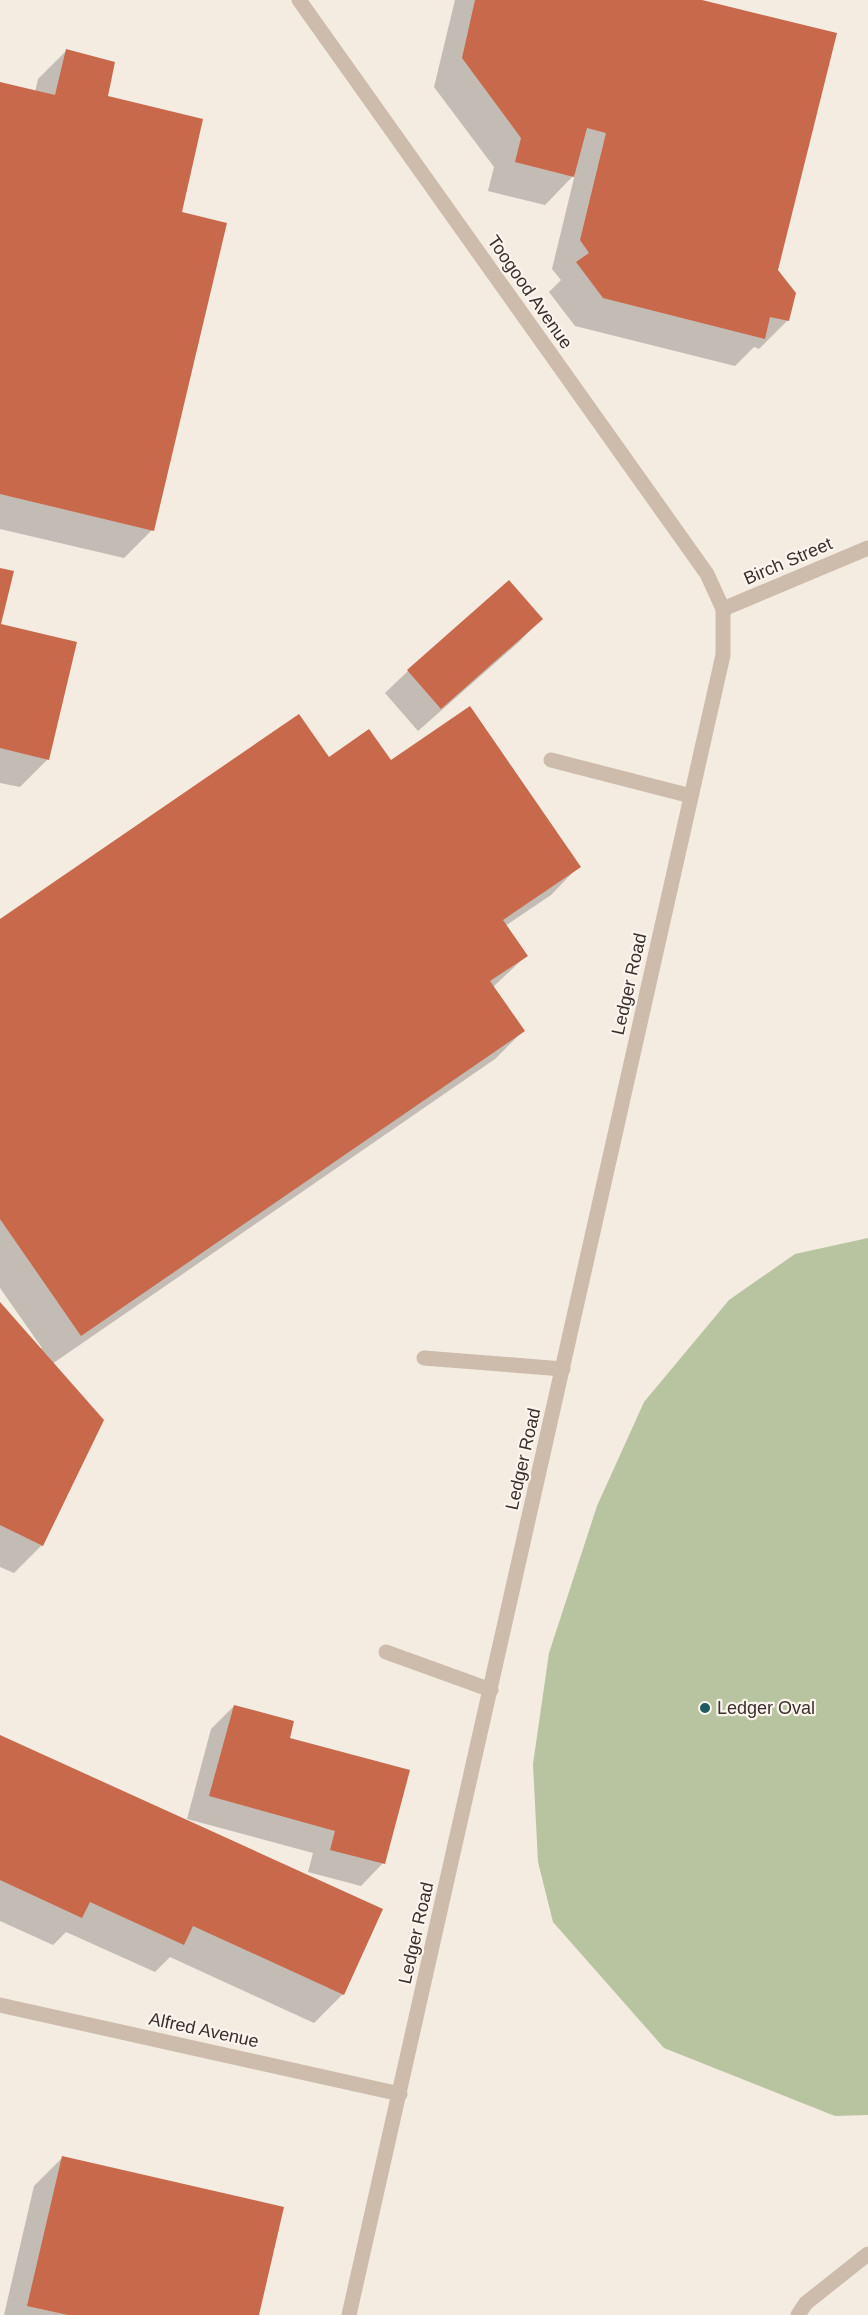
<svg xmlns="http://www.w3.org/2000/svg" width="868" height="2315" font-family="Helvetica,sans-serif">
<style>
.green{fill:#b8c4a0}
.shadow{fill:#0003}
.building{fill:#c8694b}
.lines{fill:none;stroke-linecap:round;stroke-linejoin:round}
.lane{stroke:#cdbbac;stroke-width:15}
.street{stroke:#cdbbac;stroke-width:15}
.poi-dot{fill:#1f5a5e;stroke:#fbf5ee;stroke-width:2}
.labels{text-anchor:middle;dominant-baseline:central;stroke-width:4.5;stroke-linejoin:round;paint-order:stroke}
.street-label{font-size:18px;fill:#3b302b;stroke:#fbf5ee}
.poi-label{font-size:18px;fill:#3b302b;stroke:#fbf5ee;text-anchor:start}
</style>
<rect width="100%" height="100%" fill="#f4ebe1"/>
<path class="green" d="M 868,1238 L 868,2115 L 835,2116 L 664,2048 L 553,1922 L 538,1862 L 533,1764 L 549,1653 L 597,1506 L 644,1402 L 729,1300 L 795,1254 Z"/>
<g class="shadow">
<path d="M 455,0 L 695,0 L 777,270 L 788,320 L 759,349 L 754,347 L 735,366 L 575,326 L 549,292 L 561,280 L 552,269 L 575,174 L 545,205 L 488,191 L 494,167 L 434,87 Z"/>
<path d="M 66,51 L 180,213 L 152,530 L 124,558 L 0,529 L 0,83 L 35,92 L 38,79 Z"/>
<path d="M 541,619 L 519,642 L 418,731 L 385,693 L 408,671 Z"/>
<path d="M 0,625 L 48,759 L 20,787 L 0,783 Z"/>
<path d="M 328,759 L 391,762 L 579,866 L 551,895 L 505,926 L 526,956 L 493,987 L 523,1031 L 495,1059 L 52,1364 L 42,1545 L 14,1573 L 0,1567 L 0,1304 L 40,1349 L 42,1348 L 0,1288 L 0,921 Z"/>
<path d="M 234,1706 L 383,1863 L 361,1886 L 308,1872 L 313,1853 L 187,1819 L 211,1729 Z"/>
<path d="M 0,1736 L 343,1994 L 314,2023 L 170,1957 L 155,1972 L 66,1932 L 53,1945 L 0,1921 Z"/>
<path d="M 62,2158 L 257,2315 L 4,2315 L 34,2186 Z"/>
</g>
<g class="building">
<path d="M 475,0 L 702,0 L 837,33 L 778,270 L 796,293 L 789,321 L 770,317 L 765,339 L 603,298 L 576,262 L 589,253 L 580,240 L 606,133 L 587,128 L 574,177 L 515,162 L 521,138 L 462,58 Z"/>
<path d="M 66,49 L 115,62 L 108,96 L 203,119 L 182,212 L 227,223 L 154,531 L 0,494 L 0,82 L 55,95 Z"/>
<path d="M 0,568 L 14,571 L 1,624 L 77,642 L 49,760 L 0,748 Z"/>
<path d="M 509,580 L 543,619 L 441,709 L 407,670 Z"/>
<path d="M 470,706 L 581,867 L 503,920 L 528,956 L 490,981 L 525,1031 L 81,1336 L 0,1219 L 0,919 L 299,714 L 329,757 L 369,729 L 391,760 Z"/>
<path d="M 0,1302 L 104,1420 L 43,1546 L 0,1525 Z"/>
<path d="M 234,1705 L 294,1721 L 290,1738 L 410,1770 L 385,1864 L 330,1850 L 335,1831 L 209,1796 Z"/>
<path d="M 0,1735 L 383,1909 L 344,1995 L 193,1926 L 184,1945 L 90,1902 L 82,1918 L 0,1880 Z"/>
<path d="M 62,2156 L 284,2207 L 259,2315 L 68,2315 L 27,2306 Z"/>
</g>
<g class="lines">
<g class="lane">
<path d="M 551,760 L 691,796"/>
<path d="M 424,1358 L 563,1369"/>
<path d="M 386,1652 L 491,1690"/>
</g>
<g class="street">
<path d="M 299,0 L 707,574 L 723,609 L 723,655 L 349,2315"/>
<path d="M 723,609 L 868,548"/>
<path d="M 0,2005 L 400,2094"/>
<path d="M 798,2315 L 806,2303 L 868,2254"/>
</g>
</g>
<circle class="poi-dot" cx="705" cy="1708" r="6"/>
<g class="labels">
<g class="street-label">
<text transform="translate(530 292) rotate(55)">Toogood Avenue</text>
<text transform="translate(788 561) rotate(-23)">Birch Street</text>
<text transform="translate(629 984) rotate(-77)">Ledger Road</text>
<text transform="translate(523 1459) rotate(-77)">Ledger Road</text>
<text transform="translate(416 1933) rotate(-77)">Ledger Road</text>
<text transform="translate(204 2030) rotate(12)">Alfred Avenue</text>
</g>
<g class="poi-label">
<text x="717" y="1708">Ledger Oval</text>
</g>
</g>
</svg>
